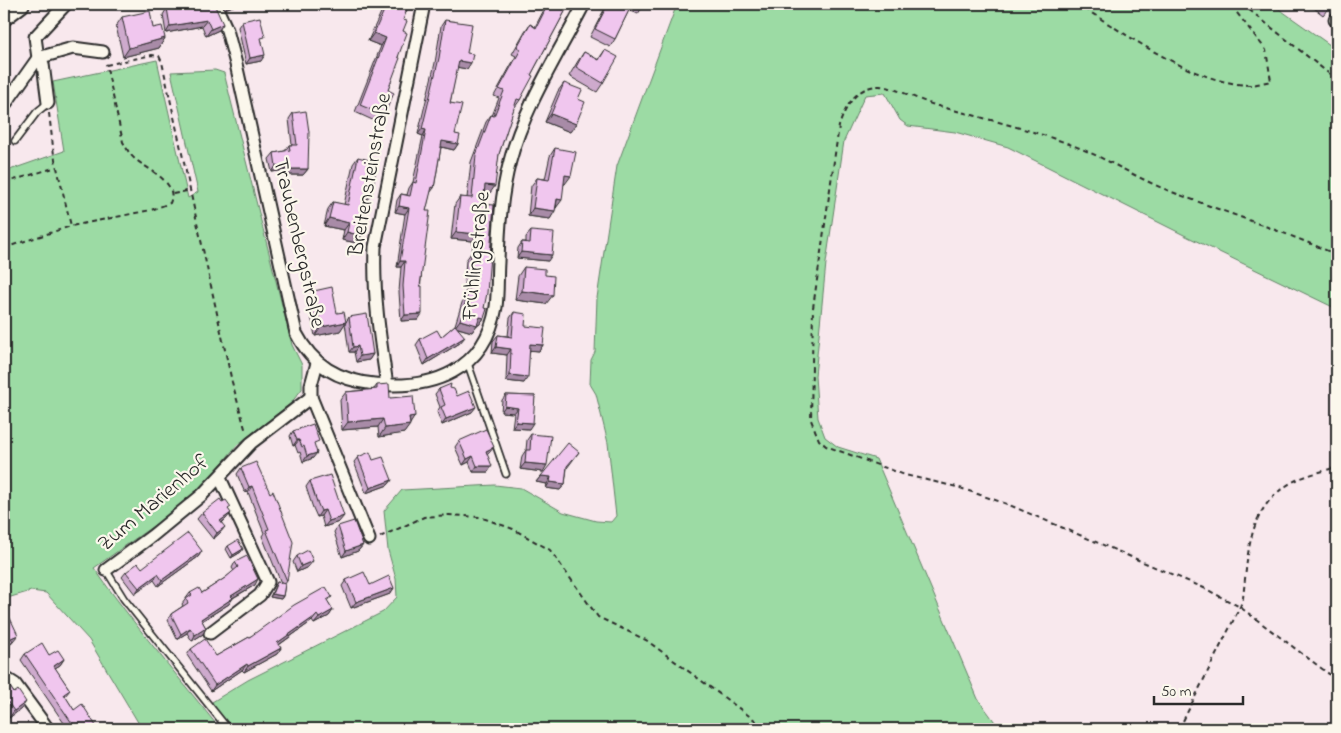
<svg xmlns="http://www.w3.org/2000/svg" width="1341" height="733" font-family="'Indie Flower',sans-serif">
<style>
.green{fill:#9cdba4;stroke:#648368}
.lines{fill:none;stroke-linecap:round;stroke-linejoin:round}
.lane-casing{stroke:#2b2b2b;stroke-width:9}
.street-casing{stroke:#2b2b2b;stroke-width:15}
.secondary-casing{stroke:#2b2b2b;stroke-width:20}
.path{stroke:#2b2b2b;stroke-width:2;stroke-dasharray:5 4;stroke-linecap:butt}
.lane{stroke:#fbf7ec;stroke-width:5.5}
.street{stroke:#fbf7ec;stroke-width:11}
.secondary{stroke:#fbf7ec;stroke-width:16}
.wall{fill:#ceaacd;stroke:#2b2b2b}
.shaded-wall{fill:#a88ba7;stroke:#2b2b2b}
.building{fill:#f0c6ee;stroke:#2b2b2b}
.labels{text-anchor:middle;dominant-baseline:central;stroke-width:4.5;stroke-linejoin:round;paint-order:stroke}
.street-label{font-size:22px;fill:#2b2b2b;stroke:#fbf7ec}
</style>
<rect width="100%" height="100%" fill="#f8e8ed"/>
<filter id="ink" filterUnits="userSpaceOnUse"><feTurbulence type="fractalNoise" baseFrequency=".02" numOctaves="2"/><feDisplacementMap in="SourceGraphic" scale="10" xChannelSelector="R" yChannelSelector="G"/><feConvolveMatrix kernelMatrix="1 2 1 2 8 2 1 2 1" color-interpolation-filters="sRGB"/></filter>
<g filter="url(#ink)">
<g class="green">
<path d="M 677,4 L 1272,4 L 1337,50 L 1337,309 L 1184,235 L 1008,147 L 955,132 L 908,126 L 900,120 L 885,93 L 865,95 L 844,141 L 826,263 L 815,376 L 818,418 L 825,437 L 838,447 L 876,459 L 978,699 L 1000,729 L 232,729 L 215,709 L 212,702 L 248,680 L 383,612 L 397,597 L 396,579 L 388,550 L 384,511 L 402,490 L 495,485 L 521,488 L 563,512 L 596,521 L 611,522 L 616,516 L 608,443 L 596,394 L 590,384 L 591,360 L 595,352 L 597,298 L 617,166 Z"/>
<path d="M 157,60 L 188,198 L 198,192 L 171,72 L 215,70 L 224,73 L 292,345 L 302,365 L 302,389 L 291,403 L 237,445 L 210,478 L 177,509 L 94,568 C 133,624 178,676 220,729 L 142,729 L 89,640 L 46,593 L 31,591 L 4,599 L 4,172 L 64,151 L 53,82 Z"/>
</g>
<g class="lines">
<defs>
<g id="lane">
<path d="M 15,141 L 37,112 L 48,103"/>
<path d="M 468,364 L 506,474"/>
<path d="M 106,570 L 124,599 L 228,729"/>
</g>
<g id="street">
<path d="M 215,4 L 227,30 L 236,64 L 296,333 C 313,366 338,380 374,384 C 433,390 485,371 496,307 C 498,292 497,276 498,262 C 499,228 501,194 510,161 C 524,107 559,53 584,4"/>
<path d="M 1335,20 L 1337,18"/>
<path d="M 48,103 L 43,64 L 38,58 L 35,37 L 66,4"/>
<path d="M 4,106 L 38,58 L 73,48 L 103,52"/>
<path d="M 317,363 L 311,385 L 311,397 L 369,539"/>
<path d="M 387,385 C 380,339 373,294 375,247 L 424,4"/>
<path d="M 106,570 L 152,536 L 202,495 L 251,443 L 311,397"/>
<path d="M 210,633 L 260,595 L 268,582 L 220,478"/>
<path d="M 4,677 L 15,684 L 48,729"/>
</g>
<path id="secondary" d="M 4,17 L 21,4"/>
</defs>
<use href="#lane" class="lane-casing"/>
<use href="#street" class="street-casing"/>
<use href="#secondary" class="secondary-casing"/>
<g class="path">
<path d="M 1077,4 C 1125,33 1192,83 1249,85 C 1256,85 1264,82 1271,81 L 1266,50 L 1230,4"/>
<path d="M 1242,4 L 1337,80"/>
<path d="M 106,65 L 152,55 L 159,56 L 162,62 L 232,382 L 246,432"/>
<path d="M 49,113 L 54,155 L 71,226"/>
<path d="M 4,183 L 57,167"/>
<path d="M 173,194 L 191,190"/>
<path d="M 4,248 L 71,226 L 151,210 L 170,203 C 179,182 148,170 135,159 C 129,154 127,149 123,142 L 106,64"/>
<path d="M 1337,255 C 1283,231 1227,213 1172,192 C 1138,179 1106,158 1072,145 C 1029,129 983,118 938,106 C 922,102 891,85 878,86 C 855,87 845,108 839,126 L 813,308 L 811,420 L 819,440 L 826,446 L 905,475 L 957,487 L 1007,504 L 1204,588 L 1240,607 L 1337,680"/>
<path d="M 380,537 L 424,517 L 449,515 L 480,517 L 513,529 L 550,550 L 598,617 L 646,640 L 767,729"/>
<path d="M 1179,729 L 1240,607 L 1243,598 C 1248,556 1247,512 1286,486 C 1300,476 1321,472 1337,467"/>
</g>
<use href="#lane" class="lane"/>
<use href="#street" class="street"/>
<use href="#secondary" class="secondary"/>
</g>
<g class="wall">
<path d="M 222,4 L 238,4 L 225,9 Z"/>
<path d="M 380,4 L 409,4 L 403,20 L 403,31 L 398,57 L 388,90 L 384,115 L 379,123 L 355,112 L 381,46 L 368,41 L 384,6 Z"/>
<path d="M 547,4 L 569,4 L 531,75 L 520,100 L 515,107 L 514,107 L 499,154 L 490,193 L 484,192 L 483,204 L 484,318 L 479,325 L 477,325 L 472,332 L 458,328 L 460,343 L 424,365 L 416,345 L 420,339 L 441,337 L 455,325 L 467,287 L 464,286 L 466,260 L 471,253 L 472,253 L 473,241 L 451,239 L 455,204 L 460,197 L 467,198 L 471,162 L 486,122 L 491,115 L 492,116 L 499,98 L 494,96 L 516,56 L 512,54 L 525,31 L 530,24 L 535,27 Z"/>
<path d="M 607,4 L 644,4 L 638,14 L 629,10 L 615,39 L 610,47 L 590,37 Z"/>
<path d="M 1311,4 L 1332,4 L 1323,15 L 1310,5 Z"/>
<path d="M 167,8 L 223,24 L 219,30 L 206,36 L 202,26 L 166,33 L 163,15 Z"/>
<path d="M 122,17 L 153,28 L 165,38 L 159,48 L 123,57 L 116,26 Z"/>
<path d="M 445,20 L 467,53 L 467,69 L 457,67 L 450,103 L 455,134 L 458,144 L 454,150 L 441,147 L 434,188 L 430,193 L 426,211 L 418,320 L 401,321 L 399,292 L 401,267 L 397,267 L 405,214 L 395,212 L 397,200 L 401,194 L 407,195 L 409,188 L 413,182 L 423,136 L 418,134 L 435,63 L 441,26 Z"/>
<path d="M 242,21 L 262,41 L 261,61 L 246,64 L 238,27 Z"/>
<path d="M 605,50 L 603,83 L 597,92 L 569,76 L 578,61 L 584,52 L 598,60 Z"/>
<path d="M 564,83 L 578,99 L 570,132 L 545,122 L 558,91 Z"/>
<path d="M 293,113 L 308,169 L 303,175 L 285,175 L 285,170 L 272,172 L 269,159 L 274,153 L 285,151 L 289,145 L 292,145 L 289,119 Z"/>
<path d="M 555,148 L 565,184 L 564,184 L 556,208 L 550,219 L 528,216 L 531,186 L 537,178 L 545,179 L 550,156 Z"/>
<path d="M 358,157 L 367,200 L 366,200 L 357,243 L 342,240 L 344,230 L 324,226 L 328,209 L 333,202 L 344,205 L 353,164 Z"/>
<path d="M 531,231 L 548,261 L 517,258 L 518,248 L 522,242 L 526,242 L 526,237 Z"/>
<path d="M 524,267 L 545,275 L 546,304 L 515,300 L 518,276 Z"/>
<path d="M 314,291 L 346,322 L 349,317 L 373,354 L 369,360 L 356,362 L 354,352 L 349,352 L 345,323 L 340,331 L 315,336 L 308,300 Z"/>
<path d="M 514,312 L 525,326 L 543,345 L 539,351 L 530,350 L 524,383 L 506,381 L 507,355 L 492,353 L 493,341 L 498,335 L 508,336 L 510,318 Z"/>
<path d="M 377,385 L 390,398 L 410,424 L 404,433 L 379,437 L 378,427 L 342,430 L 340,400 L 346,392 L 374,389 Z"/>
<path d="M 450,388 L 472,412 L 442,425 L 437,412 L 440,407 L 435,394 L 439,389 Z"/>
<path d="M 506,395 L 535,396 L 529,429 L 512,428 L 514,413 L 501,412 L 502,400 Z"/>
<path d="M 293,431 L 315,447 L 313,458 L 303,462 L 300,452 L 298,453 L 295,445 L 293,446 L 290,436 Z"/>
<path d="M 531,434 L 543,472 L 520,469 L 522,456 L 526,450 L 527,440 Z"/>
<path d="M 459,441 L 489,453 L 487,454 L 488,472 L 473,472 L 469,462 L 463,465 L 455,447 Z"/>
<path d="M 579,452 L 567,468 L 565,484 L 560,490 L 546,488 L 547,484 L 536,482 L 541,476 Z"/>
<path d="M 358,457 L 373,460 L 392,480 L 388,485 L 366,493 L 354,462 Z"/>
<path d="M 241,468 L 270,493 L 287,581 L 285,584 L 283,596 L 281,599 L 270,597 L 275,586 L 277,582 L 281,583 L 262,536 L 264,533 L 248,492 L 245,493 L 237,474 Z"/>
<path d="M 310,481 L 339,522 L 324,527 L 321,516 L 317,517 L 313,508 L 306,487 Z"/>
<path d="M 229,510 L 226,519 L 222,523 L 220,533 L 213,539 L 197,519 L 202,513 Z"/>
<path d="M 338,526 L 363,545 L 358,551 L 342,557 L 334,532 Z"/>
<path d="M 228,546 L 241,552 L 231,558 L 226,549 Z"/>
<path d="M 202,551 L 198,557 L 158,586 L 154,580 L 135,594 L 122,577 L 126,572 L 142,568 Z"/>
<path d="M 297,556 L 308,567 L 297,572 L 293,562 Z"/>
<path d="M 235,562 L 255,585 L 233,598 L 229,604 L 202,621 L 206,628 L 203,634 L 192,641 L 187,633 L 177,639 L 168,620 L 171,614 L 183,606 L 182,604 L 190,593 L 202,593 L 225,578 L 234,571 L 232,568 Z"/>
<path d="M 346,580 L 370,585 L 394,588 L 390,594 L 351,608 L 342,586 Z"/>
<path d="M 328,602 L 333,610 L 329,616 L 314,624 L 312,621 L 279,645 L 281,648 L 277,654 L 244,672 L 242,670 L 211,691 L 187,655 L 191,649 L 216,656 L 251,636 Z"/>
<path d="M 25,654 L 49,655 L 64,659 L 60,665 L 55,668 L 70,690 L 65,696 L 74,710 L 98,729 L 68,729 L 21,660 Z"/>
<path d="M 4,678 L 21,709 L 9,718 L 4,711 Z"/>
</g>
<g class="shaded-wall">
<path d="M 229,4 L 238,4 L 225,9 Z"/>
<path d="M 380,4 L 386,4 L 384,6 Z"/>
<path d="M 207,20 L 202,26 L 166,33 L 170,26 Z"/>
<path d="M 223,24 L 219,30 L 206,36 L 211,29 Z"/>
<path d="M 374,33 L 386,38 L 381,46 L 368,41 Z"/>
<path d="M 165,38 L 159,48 L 123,57 L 129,48 Z"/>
<path d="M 265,55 L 261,61 L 246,64 L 250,58 Z"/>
<path d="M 459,61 L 471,63 L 467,69 L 455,67 Z"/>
<path d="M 551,114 L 576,124 L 570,132 L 545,122 Z"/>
<path d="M 422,129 L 426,130 L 423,136 L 418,134 Z"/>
<path d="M 442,141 L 458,144 L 454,150 L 438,146 Z"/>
<path d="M 290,164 L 285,170 L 272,172 L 276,166 Z"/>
<path d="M 290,169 L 308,169 L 303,175 L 285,175 Z"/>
<path d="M 565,175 L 571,176 L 565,184 L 559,183 Z"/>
<path d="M 485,185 L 495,186 L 490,193 L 480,192 Z"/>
<path d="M 367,192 L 372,193 L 367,200 L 362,199 Z"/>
<path d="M 557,199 L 562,200 L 556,208 Z"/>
<path d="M 399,206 L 409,208 L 405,214 L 395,212 Z"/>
<path d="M 533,208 L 555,211 L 550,219 L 528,216 Z"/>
<path d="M 329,218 L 349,223 L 344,230 L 324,226 Z"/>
<path d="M 347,232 L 362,236 L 357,243 L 342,240 Z"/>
<path d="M 456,232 L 478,234 L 473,241 L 451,239 Z"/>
<path d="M 521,252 L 552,255 L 548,261 L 517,258 Z"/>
<path d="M 400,261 L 405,261 L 401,267 L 397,267 Z"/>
<path d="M 469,279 L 472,280 L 467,287 L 464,286 Z"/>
<path d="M 522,291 L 553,295 L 546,304 L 515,300 Z"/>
<path d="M 422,314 L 418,320 L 401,321 L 405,315 Z"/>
<path d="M 480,317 L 484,318 L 479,325 L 475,324 Z"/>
<path d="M 460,320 L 477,325 L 472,332 L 455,327 Z"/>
<path d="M 346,322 L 340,331 L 315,336 L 321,327 Z"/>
<path d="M 465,337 L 460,343 L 424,365 L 428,359 Z"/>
<path d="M 530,344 L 543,345 L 539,351 L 526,350 Z"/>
<path d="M 358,346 L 354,352 L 349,352 L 353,347 Z"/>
<path d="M 496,347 L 511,349 L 507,355 L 492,353 Z"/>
<path d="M 373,354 L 369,360 L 356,362 L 360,356 Z"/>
<path d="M 510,375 L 528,377 L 524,383 L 506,381 Z"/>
<path d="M 505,406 L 518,408 L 514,413 L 501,412 Z"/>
<path d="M 476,407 L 472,412 L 442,425 L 446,419 Z"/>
<path d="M 415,416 L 410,424 L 409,417 Z"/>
<path d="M 383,419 L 378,427 L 342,430 L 348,422 Z"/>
<path d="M 516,422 L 533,423 L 529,429 L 512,428 Z"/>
<path d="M 410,425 L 404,433 L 379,437 L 385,428 Z"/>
<path d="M 297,440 L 299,440 L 295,445 L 293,446 Z"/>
<path d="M 494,447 L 489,453 L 481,457 L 486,451 Z"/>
<path d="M 317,453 L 313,458 L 303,462 L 307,456 Z"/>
<path d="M 473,456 L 469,462 L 463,465 L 467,459 Z"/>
<path d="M 525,463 L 547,465 L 543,472 L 520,469 Z"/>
<path d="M 477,466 L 492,466 L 488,472 L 473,472 Z"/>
<path d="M 541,476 L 551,477 L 547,484 L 536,482 Z"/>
<path d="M 392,480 L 388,485 L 366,493 L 370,488 Z"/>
<path d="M 550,482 L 565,484 L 560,490 L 546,488 Z"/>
<path d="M 252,486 L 248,492 L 245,493 L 249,487 Z"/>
<path d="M 325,510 L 321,516 L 317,517 L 321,511 Z"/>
<path d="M 231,513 L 226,519 L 216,527 L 220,521 Z"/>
<path d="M 344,516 L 339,522 L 324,527 L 329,521 Z"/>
<path d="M 225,527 L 220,533 L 213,539 L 217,533 Z"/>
<path d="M 363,545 L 358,551 L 342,557 L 346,551 Z"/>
<path d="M 243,549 L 241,552 L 231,558 L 233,555 Z"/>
<path d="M 202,551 L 198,557 L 158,586 L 162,580 Z"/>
<path d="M 313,561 L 308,567 L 297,572 L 301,566 Z"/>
<path d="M 158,574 L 154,580 L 135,594 L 139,588 Z"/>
<path d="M 258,579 L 255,585 L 227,601 L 231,596 Z"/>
<path d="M 394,588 L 390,594 L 351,608 L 356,602 Z"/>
<path d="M 272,594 L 283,596 L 281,599 L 270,597 Z"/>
<path d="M 233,598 L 229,604 L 197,624 L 201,619 Z"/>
<path d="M 333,610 L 329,616 L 314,624 L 319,618 Z"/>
<path d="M 317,615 L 312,621 L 273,649 L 277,643 Z"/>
<path d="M 190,628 L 187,633 L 177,639 L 181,634 Z"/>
<path d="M 206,628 L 203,634 L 192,641 L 195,635 Z"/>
<path d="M 18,635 L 8,647 L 4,650 L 4,646 L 11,638 Z"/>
<path d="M 281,648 L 277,654 L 244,672 L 248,666 Z"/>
<path d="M 64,659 L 60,665 L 50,671 L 54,666 Z"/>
<path d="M 247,664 L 242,670 L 211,691 L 215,685 Z"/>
<path d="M 26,702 L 21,709 L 9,718 L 14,711 Z"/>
</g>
<g class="building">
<path d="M 193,4 L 214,4 L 223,24 L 211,29 L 207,20 L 170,26 L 167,8 Z"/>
<path d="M 387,4 L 409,4 L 403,20 L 407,21 L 403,31 L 407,33 L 398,57 L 400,58 L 388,90 L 394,93 L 384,115 L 360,105 L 386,38 L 374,33 Z"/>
<path d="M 548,4 L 569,4 L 531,75 L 533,76 L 520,100 L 517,99 L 499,154 L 495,186 L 485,185 L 483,204 L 494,205 L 487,293 L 484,308 L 487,309 L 484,318 L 480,317 L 477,325 L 460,320 L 472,280 L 469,279 L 471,253 L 476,253 L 478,234 L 456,232 L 460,197 L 472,198 L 476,155 L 491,115 L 494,116 L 504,91 L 499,89 L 521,49 L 517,47 L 530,24 L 536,28 Z"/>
<path d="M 608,4 L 632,4 L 615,39 L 595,29 Z"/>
<path d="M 637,4 L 644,4 L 643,7 Z"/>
<path d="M 1322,4 L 1332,4 L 1328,9 Z"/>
<path d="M 150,11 L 153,28 L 162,26 L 165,38 L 129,48 L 122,17 Z"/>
<path d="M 260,17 L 265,37 L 261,38 L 265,55 L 250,58 L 242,21 Z"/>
<path d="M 445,20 L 472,24 L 467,53 L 473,54 L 471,63 L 459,61 L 450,103 L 462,105 L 455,134 L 460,135 L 458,144 L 442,141 L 434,188 L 432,187 L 426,211 L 430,211 L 420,286 L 422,286 L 422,314 L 405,315 L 403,286 L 405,261 L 400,261 L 409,208 L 399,206 L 401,194 L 410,196 L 413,182 L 416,183 L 426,130 L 422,129 L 439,58 Z"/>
<path d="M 605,50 L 618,57 L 603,83 L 576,67 L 584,52 L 599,60 Z"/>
<path d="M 4,74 L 8,78 L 4,83 Z"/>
<path d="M 564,83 L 582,90 L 578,99 L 585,102 L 576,124 L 551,114 Z"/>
<path d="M 306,111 L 309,132 L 308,169 L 290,169 L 290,164 L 276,166 L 274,153 L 290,150 L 289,145 L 297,145 L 293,113 Z"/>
<path d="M 555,148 L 576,152 L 571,176 L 565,175 L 562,200 L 557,199 L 555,211 L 533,208 L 537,178 L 549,180 Z"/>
<path d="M 358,157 L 377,162 L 372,193 L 367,192 L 363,214 L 367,214 L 362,236 L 347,232 L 349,223 L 329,218 L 333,202 L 348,205 Z"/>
<path d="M 531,231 L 554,233 L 552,255 L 521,252 L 522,242 L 530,243 Z"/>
<path d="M 524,267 L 545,269 L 545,275 L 554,276 L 553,295 L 522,291 Z"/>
<path d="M 332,287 L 337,313 L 344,312 L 346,322 L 321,327 L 314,291 Z"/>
<path d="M 514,312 L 526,314 L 525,326 L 545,328 L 543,345 L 530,344 L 528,377 L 510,375 L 511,349 L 496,347 L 498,335 L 512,337 Z"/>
<path d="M 367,314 L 373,354 L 360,356 L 358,346 L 353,347 L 349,317 Z"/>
<path d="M 455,325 L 465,337 L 428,359 L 420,339 L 437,330 L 441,337 Z"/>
<path d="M 389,384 L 390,398 L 413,396 L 415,416 L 409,417 L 410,425 L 385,428 L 383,419 L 348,422 L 346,392 L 377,389 L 377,385 Z"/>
<path d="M 451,384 L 450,388 L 454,389 L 457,396 L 469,391 L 476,407 L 446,419 L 441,407 L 445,405 L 439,389 Z"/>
<path d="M 506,395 L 535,396 L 533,423 L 516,422 L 518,408 L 505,406 Z"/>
<path d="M 313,424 L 319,441 L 314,443 L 317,453 L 307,456 L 304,446 L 302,447 L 299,440 L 297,440 L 293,431 Z"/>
<path d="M 486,429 L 494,447 L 486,451 L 492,466 L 477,466 L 473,456 L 467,459 L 459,441 Z"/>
<path d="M 531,434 L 551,436 L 547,465 L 525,463 L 526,450 L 530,450 Z"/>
<path d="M 568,443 L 579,452 L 567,466 L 565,484 L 550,482 L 551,477 L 541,476 Z"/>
<path d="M 370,452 L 373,460 L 383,457 L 392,480 L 370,488 L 358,457 Z"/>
<path d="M 256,462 L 270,493 L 273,491 L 293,542 L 287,581 L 266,530 L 269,529 L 252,486 L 249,487 L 241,468 Z"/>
<path d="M 330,475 L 344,516 L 329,521 L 325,510 L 321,511 L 317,502 L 310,481 Z"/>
<path d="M 220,499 L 222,502 L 226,500 L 231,507 L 228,509 L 231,513 L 220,521 L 225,527 L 217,533 L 202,513 Z"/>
<path d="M 354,521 L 363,545 L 346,551 L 338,526 Z"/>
<path d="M 188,533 L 202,551 L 162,580 L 158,574 L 139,588 L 126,572 L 138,563 L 142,568 Z"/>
<path d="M 238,540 L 243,549 L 233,555 L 228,546 Z"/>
<path d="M 308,550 L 313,561 L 301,566 L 297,556 Z"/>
<path d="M 247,556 L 258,579 L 231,596 L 233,598 L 201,619 L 206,628 L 195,635 L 190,628 L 181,634 L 171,614 L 188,603 L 186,599 L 192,595 L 190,593 L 199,588 L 202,593 L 225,578 L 238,567 L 235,562 Z"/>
<path d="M 364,572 L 370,585 L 389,576 L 394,588 L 356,602 L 346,580 Z"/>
<path d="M 277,582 L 285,584 L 283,596 L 272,594 Z"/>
<path d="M 326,587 L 332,597 L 327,600 L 333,610 L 319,618 L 317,615 L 277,643 L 281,648 L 248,666 L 247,664 L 215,685 L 191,649 L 205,639 L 216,656 L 251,636 L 294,605 Z"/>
<path d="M 10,618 L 18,635 L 11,638 L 13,641 L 4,646 L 4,621 Z"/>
<path d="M 42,643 L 49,655 L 58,650 L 64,659 L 54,666 L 70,690 L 64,694 L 74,710 L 82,704 L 98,729 L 76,729 L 25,654 Z"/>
<path d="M 4,678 L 14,693 L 18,690 L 26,702 L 14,711 L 5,698 L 4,699 Z"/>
</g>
</g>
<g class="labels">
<g class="street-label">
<text transform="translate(371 175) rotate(-80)">Breitensteinstraße</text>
<text transform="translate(298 243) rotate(77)">Traubenbergstraße</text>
<text transform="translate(477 256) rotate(-84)">Frühlingstraße</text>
<text transform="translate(154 504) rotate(-40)">Zum Marienhof</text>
</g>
</g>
<rect width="1341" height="733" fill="none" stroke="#fbf7ec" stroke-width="20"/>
<rect x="10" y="10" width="1321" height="713" fill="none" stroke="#2b2b2b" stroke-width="2" filter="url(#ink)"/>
<path d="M1154 696v8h89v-8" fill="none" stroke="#2b2b2b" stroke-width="2.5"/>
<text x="1161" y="696" font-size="15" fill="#2b2b2b" stroke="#fbf7ec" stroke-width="4" paint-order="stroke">50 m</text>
</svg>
